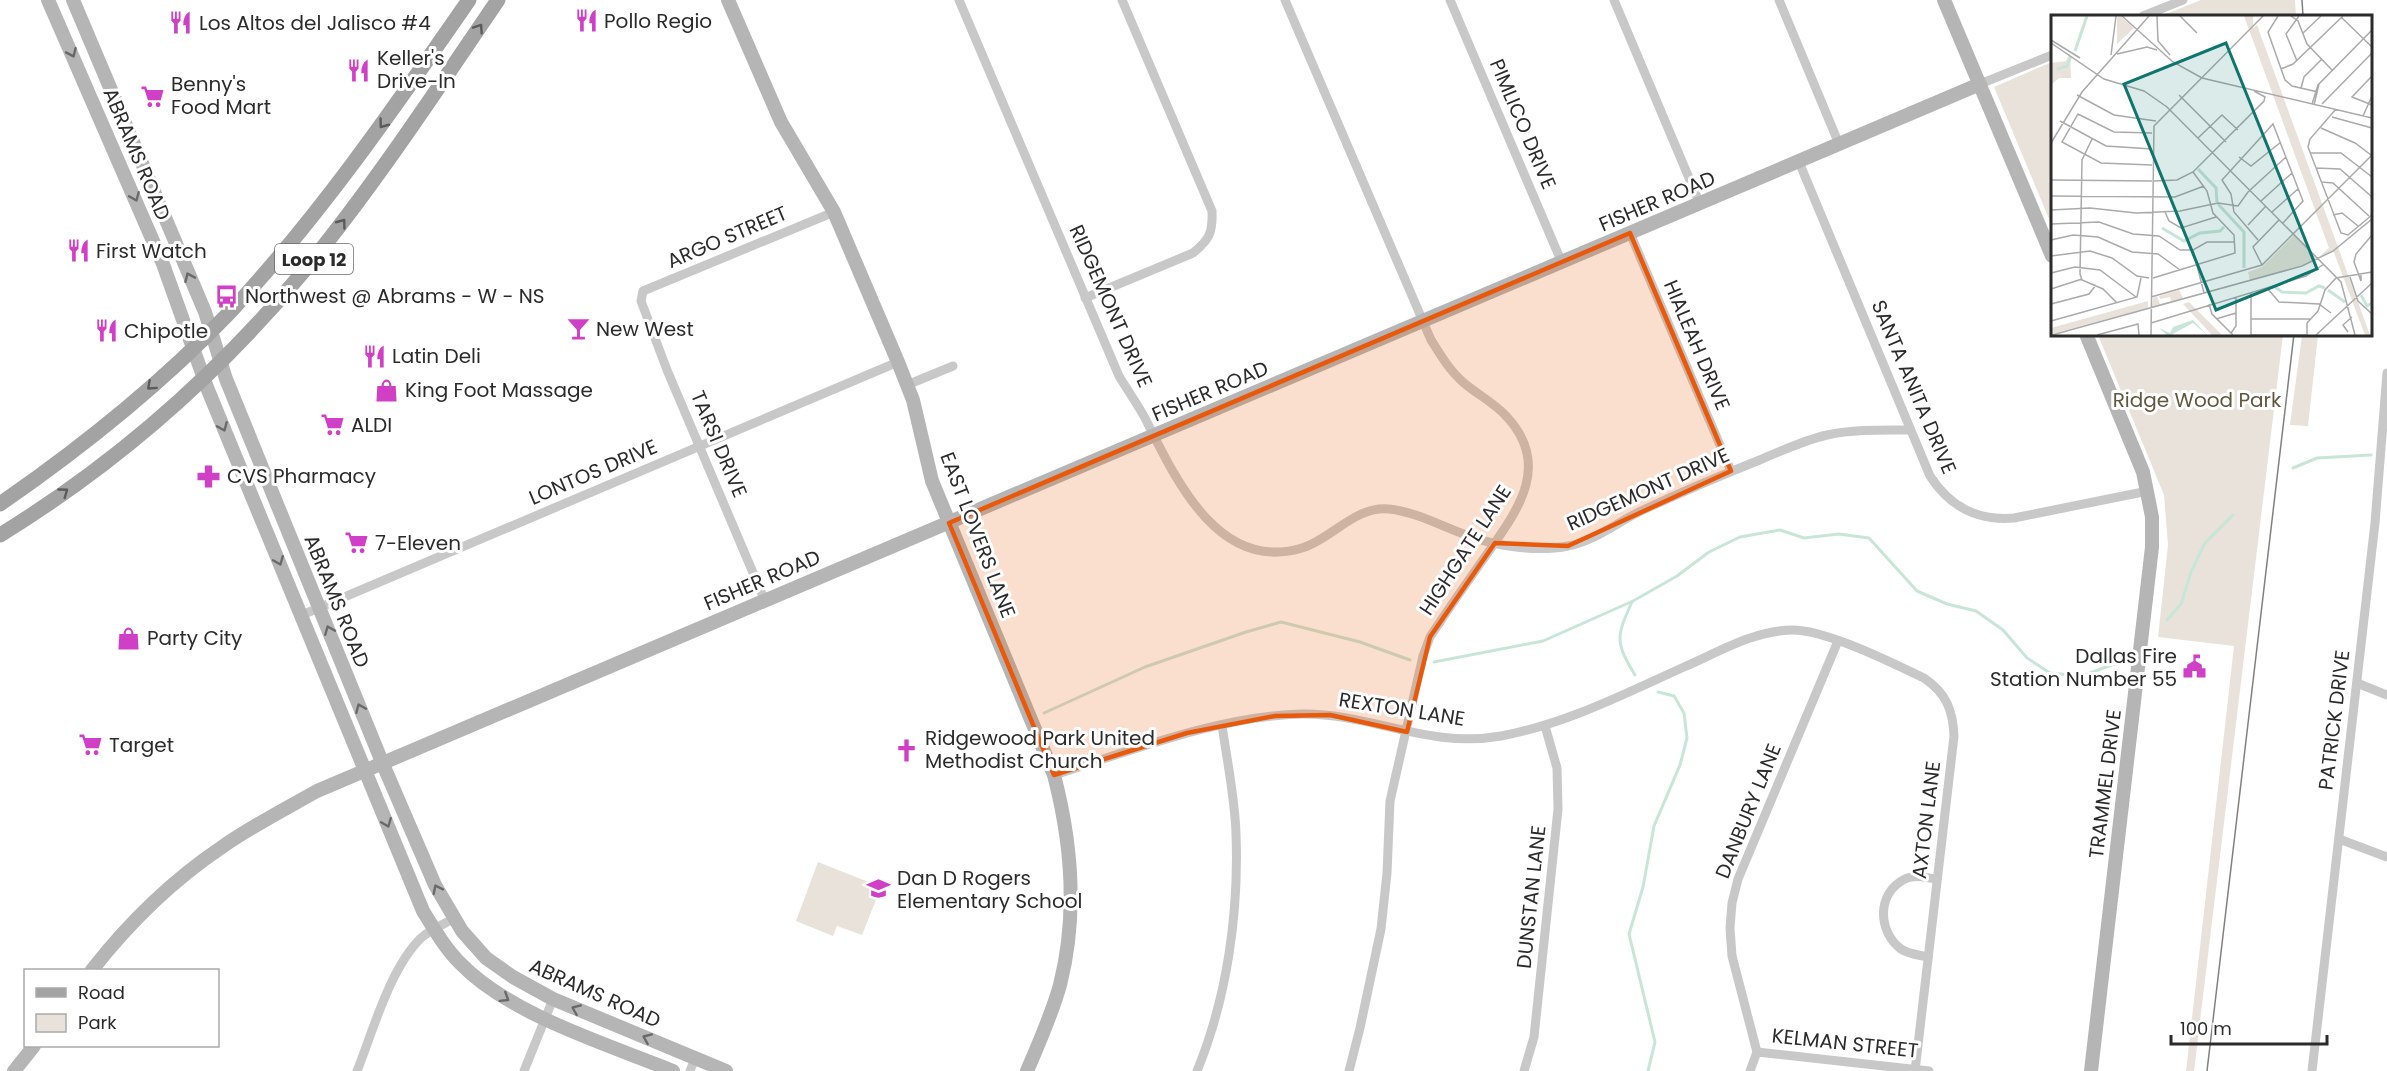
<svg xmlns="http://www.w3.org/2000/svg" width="2387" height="1071" font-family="Poppins,sans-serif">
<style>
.green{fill:#e8e2da}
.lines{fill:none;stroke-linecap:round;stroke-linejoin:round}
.stream{stroke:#c8e6d8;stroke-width:3}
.street{stroke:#c8c8c8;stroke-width:9}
.secondary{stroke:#b5b5b5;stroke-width:14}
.primary{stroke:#a3a3a3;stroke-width:15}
.tram{stroke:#808080;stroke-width:1.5}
.oneway{stroke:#5b5b5b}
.oneway2{stroke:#696969}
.marked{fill:#e8590c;fill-opacity:0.2;stroke:#e8590c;stroke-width:4.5;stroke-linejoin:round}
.labels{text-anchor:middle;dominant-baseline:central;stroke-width:6;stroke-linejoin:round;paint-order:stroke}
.shield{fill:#fff;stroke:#6b6b6b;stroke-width:1.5}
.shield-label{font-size:18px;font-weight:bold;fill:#2b2b2b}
.poi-label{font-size:20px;fill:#2b2b2b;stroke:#fff;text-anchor:start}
.street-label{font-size:20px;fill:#2b2b2b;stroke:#fff}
.park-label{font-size:20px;fill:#61563e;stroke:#fff}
.inset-river{fill:none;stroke:#c8e6d8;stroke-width:3}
.inset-road{fill:none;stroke:#aaa;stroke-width:1.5}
.view{fill:#0f766e;fill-opacity:0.15;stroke:#0f766e;stroke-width:3}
.inset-edge{fill:none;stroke:#2b2b2b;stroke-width:3}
</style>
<rect width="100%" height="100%" fill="#fff"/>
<g class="green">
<path d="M 2201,0 L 2295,0 L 2296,16 L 2161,16 Z"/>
<path d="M 2052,62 L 2052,226 L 1994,87 Z"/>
<path d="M 2098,335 L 2283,335 L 2194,1071 L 2186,1071 L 2234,646 L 2158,637 L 2168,545 L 2164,495 Z"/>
<path d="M 2302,335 L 2318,335 L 2308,426 L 2290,425 Z"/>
<path d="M 818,862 L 881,887 L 862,935 L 837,926 L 833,936 L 796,921 Z"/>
</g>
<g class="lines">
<g class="stream">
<path d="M 2293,468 L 2317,458 L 2371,455"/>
<path d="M 1632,602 C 1616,637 1615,642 1635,675"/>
<path d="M 2167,620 L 2181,604 L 2191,572 L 2205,543 L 2233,515"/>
<path d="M 1434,662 L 1543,641 L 1633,601 L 1677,576 L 1709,552 L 1740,537 L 1780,530 L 1804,538 L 1839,534 L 1869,538 L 1917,591 L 1947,604 L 1976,611 L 2003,630 L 2027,658 L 2050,673 L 2082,676 L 2117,663"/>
<path d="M 1044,713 L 1145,667 L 1246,632 L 1281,622 L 1360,642 L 1410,660"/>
<path d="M 1648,1071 L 1655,1042 L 1629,934 L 1643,887 L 1654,826 L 1680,765 L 1687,738 L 1684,713 L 1674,696 L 1658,692"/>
</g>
<g class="street">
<path d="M 959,0 L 1119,376 C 1128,391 1138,405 1146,420 C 1176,480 1219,573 1302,548 C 1332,539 1354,506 1389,509 C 1418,512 1444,528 1472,537 C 1500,547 1539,552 1568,546 C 1595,541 1619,521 1643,510 C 1682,492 1722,475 1762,459 C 1783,450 1805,440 1827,435 C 1854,429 1883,430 1910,430"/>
<path d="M 1285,0 L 1431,340 C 1441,356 1450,371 1464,383 C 1478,395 1495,403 1507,417 C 1552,466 1517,511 1487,554 C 1471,577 1455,599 1440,622 L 1430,637 L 1423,656 L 1390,801 L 1387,873 L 1381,929 L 1360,1028 L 1349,1071"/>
<path d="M 1450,0 L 1562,263"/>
<path d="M 1614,0 L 1700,204"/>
<path d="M 1779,0 L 1839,144"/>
<path d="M 2143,16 L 2183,0"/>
<path d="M 1980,84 L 2052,55"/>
<path d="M 1799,162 L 1930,476 C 1950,507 1977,521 2014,518 L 2148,491"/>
<path d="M 1630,233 L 1731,471"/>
<path d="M 1085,298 L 1193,253 C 1209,240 1213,233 1212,211 L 1122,0"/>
<path d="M 907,385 L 953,366"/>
<path d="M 765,601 L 667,370 L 641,301 L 643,291 L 834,212"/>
<path d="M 302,615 L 898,362"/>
<path d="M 2357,683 L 2387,695"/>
<path d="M 1054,775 C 1130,751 1223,715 1302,714 C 1371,713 1428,749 1501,736 C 1566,724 1624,694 1684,667 C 1719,652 1753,631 1791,630 C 1825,629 1892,663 1924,678 C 1946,693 1953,710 1954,736 L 1915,1071"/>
<path d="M 2339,839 L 2387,857"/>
<path d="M 1928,957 C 1919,955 1908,954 1901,949 C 1878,932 1876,893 1905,879 C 1915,874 1926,878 1937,879"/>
<path d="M 1757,1052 L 1929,1071"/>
<path d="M 357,1071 C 373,1031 390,968 421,938 C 430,930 442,925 453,919"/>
<path d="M 524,1071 L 553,999"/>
<path d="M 690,1071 L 695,1058"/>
<path d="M 1197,1071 C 1227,998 1239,913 1236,834 C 1235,798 1227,761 1222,725"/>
<path d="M 1524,1071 L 1534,1037 L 1558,809 L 1557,768 L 1545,726"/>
<path d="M 1750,1071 L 1757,1052 L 1732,956 L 1730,928 L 1732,903 L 1738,879 L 1838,641"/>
<path d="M 2312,1071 L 2375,523 L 2387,373"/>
</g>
<g class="secondary">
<path d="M 48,0 L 163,264 L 208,390 L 423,911 C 434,929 445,948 460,963 C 510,1015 607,1044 673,1071"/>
<path d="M 73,0 L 205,312 L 226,379 L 382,762 L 435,885 L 462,931 L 486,958 L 513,977 L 553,999 L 726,1071"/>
<path d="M 728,0 L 781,122 L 834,212 L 898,362 L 913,400 L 932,481 L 1054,775 C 1072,844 1078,914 1060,985 C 1052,1014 1039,1043 1027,1071"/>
<path d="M 1944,0 L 2052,256"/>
<path d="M 2086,334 L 2143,472 L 2152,517 L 2152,547 L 2091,1071"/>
<path d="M 92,970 C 128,924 173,880 222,847 C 252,826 285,809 317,791 L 1980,84"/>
<path d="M 14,1071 L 34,1046"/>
</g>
<g class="primary">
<path d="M 0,504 C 81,448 161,384 229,313 C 319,217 394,108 469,0"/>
<path d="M 0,535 C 114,465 217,375 303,272 C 374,186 435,92 498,0"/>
</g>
<g class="tram">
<path d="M 2302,0 L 2303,16"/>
<path d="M 2207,1071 L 2294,334"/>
</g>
</g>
<defs><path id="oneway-chevron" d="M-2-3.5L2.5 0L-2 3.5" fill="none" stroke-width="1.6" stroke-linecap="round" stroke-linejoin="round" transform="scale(1.5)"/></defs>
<g class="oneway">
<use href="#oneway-chevron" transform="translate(479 28) rotate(-56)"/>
<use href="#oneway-chevron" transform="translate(383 124) rotate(127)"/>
<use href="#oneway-chevron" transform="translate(342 223) rotate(-53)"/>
<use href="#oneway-chevron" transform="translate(151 386) rotate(138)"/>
<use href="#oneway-chevron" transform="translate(64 492) rotate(-36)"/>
</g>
<g class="oneway2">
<use href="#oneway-chevron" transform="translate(72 53) rotate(66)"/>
<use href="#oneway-chevron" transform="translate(135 197) rotate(67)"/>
<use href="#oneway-chevron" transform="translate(189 277) rotate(-114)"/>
<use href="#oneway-chevron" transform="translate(223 427) rotate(67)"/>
<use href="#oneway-chevron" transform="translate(279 561) rotate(68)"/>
<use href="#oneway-chevron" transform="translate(329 630) rotate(-112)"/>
<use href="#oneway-chevron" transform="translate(360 708) rotate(-113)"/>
<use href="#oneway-chevron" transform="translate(387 823) rotate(68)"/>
<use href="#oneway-chevron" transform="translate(437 889) rotate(-117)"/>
<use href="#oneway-chevron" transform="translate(505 998) rotate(32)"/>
<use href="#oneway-chevron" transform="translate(576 1009) rotate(-157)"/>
<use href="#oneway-chevron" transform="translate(647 1038) rotate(-157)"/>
</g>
<path class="marked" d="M 1630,233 L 1731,471 L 1568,546 L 1495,543 L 1430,637 L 1407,732 L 1330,715 L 1275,716 L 1187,733 L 1054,775 L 949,523 Z"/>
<defs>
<symbol id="restaurant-bare" viewBox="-9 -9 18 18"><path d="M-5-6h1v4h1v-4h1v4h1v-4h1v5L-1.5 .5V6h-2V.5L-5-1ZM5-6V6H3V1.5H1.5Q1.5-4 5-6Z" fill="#d040c6" stroke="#fff" stroke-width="2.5" paint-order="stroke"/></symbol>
<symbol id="supermarket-bare" viewBox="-9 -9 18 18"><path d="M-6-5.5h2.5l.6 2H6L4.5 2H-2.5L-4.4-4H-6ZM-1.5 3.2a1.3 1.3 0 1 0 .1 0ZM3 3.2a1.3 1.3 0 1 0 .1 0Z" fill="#d040c6" stroke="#fff" stroke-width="2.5" paint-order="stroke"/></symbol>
<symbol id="bus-bare" viewBox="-9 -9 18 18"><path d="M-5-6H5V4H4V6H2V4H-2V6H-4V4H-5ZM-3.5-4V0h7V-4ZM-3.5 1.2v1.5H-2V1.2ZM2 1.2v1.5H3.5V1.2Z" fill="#d040c6" stroke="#fff" stroke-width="2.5" paint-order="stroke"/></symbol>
<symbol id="bar-bare" viewBox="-9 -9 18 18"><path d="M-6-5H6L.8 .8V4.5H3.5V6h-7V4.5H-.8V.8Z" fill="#d040c6" stroke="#fff" stroke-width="2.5" paint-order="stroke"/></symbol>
<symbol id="shop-bare" viewBox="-9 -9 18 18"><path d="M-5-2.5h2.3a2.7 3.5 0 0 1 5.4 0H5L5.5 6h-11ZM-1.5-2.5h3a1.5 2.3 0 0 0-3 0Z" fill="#d040c6" stroke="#fff" stroke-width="2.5" paint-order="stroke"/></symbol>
<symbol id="pharmacy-bare" viewBox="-9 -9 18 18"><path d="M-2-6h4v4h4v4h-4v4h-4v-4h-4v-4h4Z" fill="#d040c6" stroke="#fff" stroke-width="2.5" paint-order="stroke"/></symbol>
<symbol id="civic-bare" viewBox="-9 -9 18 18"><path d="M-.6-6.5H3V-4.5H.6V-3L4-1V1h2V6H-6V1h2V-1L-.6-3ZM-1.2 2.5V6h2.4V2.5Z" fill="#d040c6" stroke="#fff" stroke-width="2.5" paint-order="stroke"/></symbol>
<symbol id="church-bare" viewBox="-9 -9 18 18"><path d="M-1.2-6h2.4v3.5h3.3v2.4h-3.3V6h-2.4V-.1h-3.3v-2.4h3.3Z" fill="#d040c6" stroke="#fff" stroke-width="2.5" paint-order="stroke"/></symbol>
<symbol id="school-bare" viewBox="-9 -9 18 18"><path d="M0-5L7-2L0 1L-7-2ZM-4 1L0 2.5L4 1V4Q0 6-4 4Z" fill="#d040c6" stroke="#fff" stroke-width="2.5" paint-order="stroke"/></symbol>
</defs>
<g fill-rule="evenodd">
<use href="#restaurant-bare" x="570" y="4" width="33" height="33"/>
<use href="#restaurant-bare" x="164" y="6" width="33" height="33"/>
<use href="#restaurant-bare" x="342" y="54" width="33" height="33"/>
<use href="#supermarket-bare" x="136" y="80" width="33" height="33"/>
<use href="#restaurant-bare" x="62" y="234" width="33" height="33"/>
<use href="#bus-bare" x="210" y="280" width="33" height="33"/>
<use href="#bar-bare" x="562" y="312" width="33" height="33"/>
<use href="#restaurant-bare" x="90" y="314" width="33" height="33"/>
<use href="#restaurant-bare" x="358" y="340" width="33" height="33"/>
<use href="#shop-bare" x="370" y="374" width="33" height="33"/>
<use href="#supermarket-bare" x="316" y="408" width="33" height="33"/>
<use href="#pharmacy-bare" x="192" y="460" width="33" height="33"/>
<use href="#supermarket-bare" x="340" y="526" width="33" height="33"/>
<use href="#shop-bare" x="112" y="622" width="33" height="33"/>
<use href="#civic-bare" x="2178" y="650" width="33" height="33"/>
<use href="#supermarket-bare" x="74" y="728" width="33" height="33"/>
<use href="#church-bare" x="890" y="734" width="33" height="33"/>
<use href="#school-bare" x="862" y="872" width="33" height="33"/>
</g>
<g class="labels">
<rect class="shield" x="275" y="244" width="78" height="30" rx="4.5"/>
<g class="shield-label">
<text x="314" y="259">Loop 12</text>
</g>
<g class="poi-label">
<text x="604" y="21">Pollo Regio</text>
<text x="199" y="23">Los Altos del Jalisco #4</text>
<text x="377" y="58">Keller's<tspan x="377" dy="23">Drive-In</tspan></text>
<text x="171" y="84">Benny's<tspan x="171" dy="23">Food Mart</tspan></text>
<text x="96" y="251">First Watch</text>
<text x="245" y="296">Northwest @ Abrams - W - NS</text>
<text x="596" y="329">New West</text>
<text x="124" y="331">Chipotle</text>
<text x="392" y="356">Latin Deli</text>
<text x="405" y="390">King Foot Massage</text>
<text x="351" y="425">ALDI</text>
<text x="227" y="476">CVS Pharmacy</text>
<text x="375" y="543">7-Eleven</text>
<text x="147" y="638">Party City</text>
<text x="2177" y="656" text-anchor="end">Dallas Fire<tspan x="2177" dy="23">Station Number 55</tspan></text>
<text x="925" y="738">Ridgewood Park United<tspan x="925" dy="23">Methodist Church</tspan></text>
<text x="109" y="745">Target</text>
<text x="897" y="878">Dan D Rogers<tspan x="897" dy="23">Elementary School</tspan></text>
</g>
<g class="street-label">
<text transform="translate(1523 124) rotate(67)">PIMLICO DRIVE</text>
<text transform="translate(137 154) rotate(67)">ABRAMS ROAD</text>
<text transform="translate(1657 201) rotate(-23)">FISHER ROAD</text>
<text transform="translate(727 237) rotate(-23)">ARGO STREET</text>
<text transform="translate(1111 306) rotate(66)">RIDGEMONT DRIVE</text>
<text transform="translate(1697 345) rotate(67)">HIALEAH DRIVE</text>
<text transform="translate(1914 387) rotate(67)">SANTA ANITA DRIVE</text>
<text transform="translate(1210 391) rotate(-23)">FISHER ROAD</text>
<text transform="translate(719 444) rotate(67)">TARSI DRIVE</text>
<text transform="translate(593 472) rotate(-23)">LONTOS DRIVE</text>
<text transform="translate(1648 489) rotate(-24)">RIDGEMONT DRIVE</text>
<text transform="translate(978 535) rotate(69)">EAST LOVERS LANE</text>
<text transform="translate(1465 550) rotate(-57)">HIGHGATE LANE</text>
<text transform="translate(762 580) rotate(-23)">FISHER ROAD</text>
<text transform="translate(337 601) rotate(68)">ABRAMS ROAD</text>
<text transform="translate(1402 709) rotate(9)">REXTON LANE</text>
<text transform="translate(2334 720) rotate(-83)">PATRICK DRIVE</text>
<text transform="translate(2105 784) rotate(-83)">TRAMMEL DRIVE</text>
<text transform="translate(1748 811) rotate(-68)">DANBURY LANE</text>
<text transform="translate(1926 820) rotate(-83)">AXTON LANE</text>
<text transform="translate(1531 897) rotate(-84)">DUNSTAN LANE</text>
<text transform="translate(595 993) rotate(24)">ABRAMS ROAD</text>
<text transform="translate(1845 1043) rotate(6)">KELMAN STREET</text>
</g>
<g class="park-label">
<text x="2197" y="400">Ridge Wood Park</text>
</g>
</g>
<g transform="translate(2051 15)">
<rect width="321" height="321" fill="#fff"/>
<path d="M 69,1 L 83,13 L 66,29 L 66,3 ZM 193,1 L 202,1 L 202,13 L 206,10 L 319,320 L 314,320 L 282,235 L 268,242 L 278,233 ZM 19,38 L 20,63 L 8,63 L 0,70 L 0,48 L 15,46 ZM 243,220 L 267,244 L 238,255 L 101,292 L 102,283 L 106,281 L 109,289 L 120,286 L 119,282 L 109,284 L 108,281 L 128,275 L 132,283 L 199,265 L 197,257 L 211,252 ZM 97,286 L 97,293 L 0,319 L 0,313 ZM 138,287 L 171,320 L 161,320 L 132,289 Z" fill="#e8e2da"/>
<path d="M 142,305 L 156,320 L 142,308 L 120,320 L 116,320 L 108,313 L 119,318 L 122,312 Z" fill="#c8e6d8"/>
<path class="inset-river" d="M 24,36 L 36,1M 6,54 L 16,51 L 20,41M 147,154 L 165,173 L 166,187M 167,189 L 193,217 L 193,253M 111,213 L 133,226 L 149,218 L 169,216 L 173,212M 224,272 L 231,277 L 255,278 L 268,271 L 274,273M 277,275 L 294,287M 310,280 L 316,291 L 321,288"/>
<path class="inset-road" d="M 71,1 L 122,47 L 151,63 L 321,103M 106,1 L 107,26 L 119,40M 129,1 L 146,18M 227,1 L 217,17 L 234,65 L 241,71 L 267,77M 240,1 L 247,6 L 256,29 L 281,55M 290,2 L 321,32M 252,18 L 270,1M 0,25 L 29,43M 0,28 L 53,64 L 93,76 L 116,92 L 290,267 L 304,320M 66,39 L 96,32 L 106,35M 60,40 L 65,1M 246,46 L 235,19 L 248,1M 230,54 L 242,49 L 292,1M 321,61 L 301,82 L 321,90M 250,73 L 253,62 L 271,44M 26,80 L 63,100 L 105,106M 128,80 L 175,127M 261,89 L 267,70 L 321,15M 271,89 L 321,38M 263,90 L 268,69M 285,94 L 259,124 L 257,132 L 290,218 L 297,220 L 321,200M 312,101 L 321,81M 281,102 L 321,113M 9,106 L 55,131 L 101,134M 270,113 L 304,128 L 320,140M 147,123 L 171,100 L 187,115M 41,124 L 31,145 L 29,259 L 31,265 L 52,274 L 66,288M 0,128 L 31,77 L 98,1M 259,138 L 290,138 L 321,162M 188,142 L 200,151 L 230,127M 101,150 L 50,148 L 11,127 L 27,99 L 63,117 L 101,118M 265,153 L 289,154 L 321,182M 0,165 L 101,166M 102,166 L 126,165 L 142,157 L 213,86 L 214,82 L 203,76M 270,167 L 282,168 L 318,201M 0,181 L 124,182 L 153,171M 210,186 L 241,158M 0,195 L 39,193 L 85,198 L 129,196 L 167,188 L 187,191 L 197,177 L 235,142M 114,197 L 118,206 L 130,213 L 165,202M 221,197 L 247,174M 282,200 L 291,198 L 307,211M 0,209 L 48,207 L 82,219 L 108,221 L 129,235 L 142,235 L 156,227 L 184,227M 197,210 L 215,191M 0,225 L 22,220 L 47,222 L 81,237 L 107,239 L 129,255M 207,225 L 183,197 L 180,179 L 171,165 L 222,109 L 252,186 L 232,208M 142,235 L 153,278M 0,241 L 39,236 L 61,243 L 86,261 L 98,263M 211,250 L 202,232 L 228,205M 0,258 L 24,252 L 49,255 L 85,282M 310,258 L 310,266 L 303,247 L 305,239 L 321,220M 299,262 L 307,286 L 321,299M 102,263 L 184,238 L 183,220 L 162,198 L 156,176 L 142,157M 216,273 L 228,287 L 268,289 L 280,298M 0,274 L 31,264M 100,282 L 211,250 L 321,140M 0,289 L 38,279 L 45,270M 158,289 L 161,299 L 182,320M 165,304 L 185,298M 200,304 L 259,304M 0,306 L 86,282 L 90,263M 100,308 L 255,261 L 273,249M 297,317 L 292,310 L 301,302M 180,318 L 185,311 L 185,282M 1,320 L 251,251 L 282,236 L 321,204M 46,320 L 87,309 L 88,320M 100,320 L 103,111 L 212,1M 199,320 L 255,320M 200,320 L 200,278M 256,320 L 256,308 L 267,296 L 274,275 L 285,263 L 321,257M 265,320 L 321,268"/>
<path class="view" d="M 175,28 L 266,254 L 165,295 L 73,69 Z"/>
<rect width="321" height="321" class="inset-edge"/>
</g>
<rect x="24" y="969" width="195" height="78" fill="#ffffff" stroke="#aaaaaa" stroke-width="1.5"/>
<rect x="36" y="988" width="30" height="9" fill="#a3a3a3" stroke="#aaaaaa" stroke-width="1.5"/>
<text x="78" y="999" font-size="18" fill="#2b2b2b">Road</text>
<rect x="36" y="1014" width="30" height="18" fill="#e8e2da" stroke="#aaaaaa" stroke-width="1.5"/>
<text x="78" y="1029" font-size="18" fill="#2b2b2b">Park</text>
<path d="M2171 1035v9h156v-9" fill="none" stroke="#2b2b2b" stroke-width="3"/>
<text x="2180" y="1035" font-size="18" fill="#2b2b2b" stroke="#ffffff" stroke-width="4.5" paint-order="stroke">100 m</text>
</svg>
